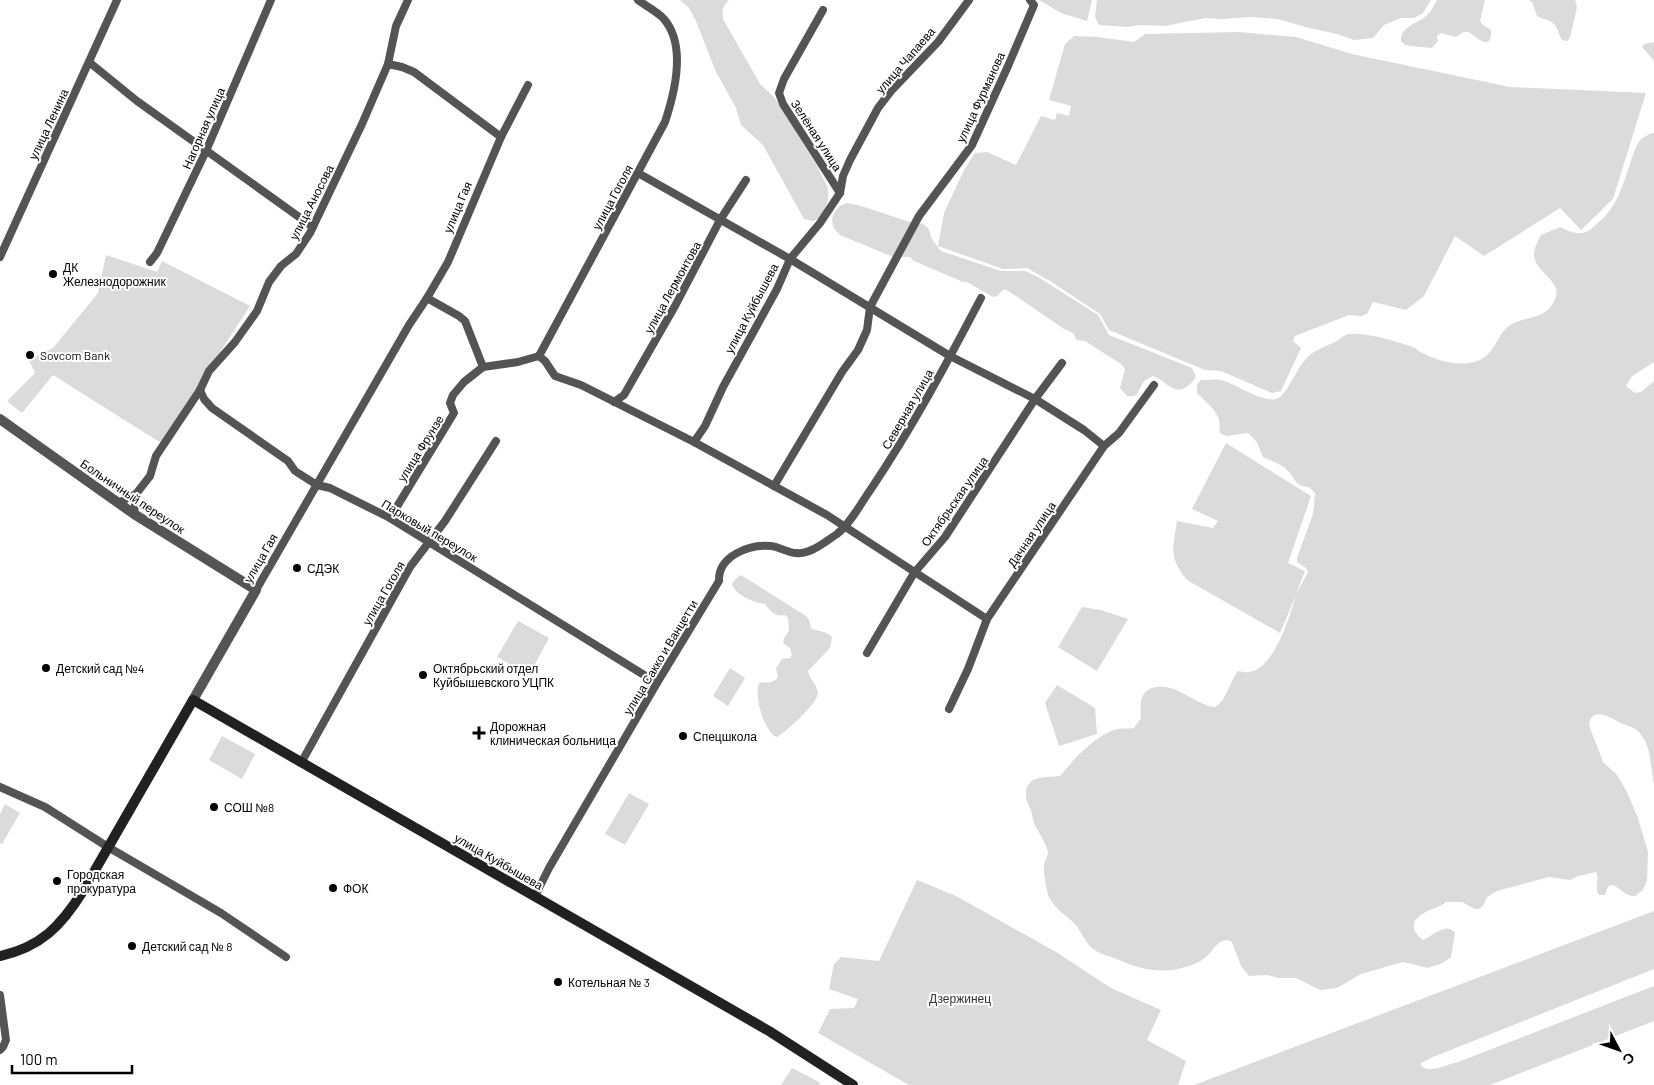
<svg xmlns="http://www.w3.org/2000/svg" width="1654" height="1085" font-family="Barlow,sans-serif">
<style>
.green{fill:#dbdbdb}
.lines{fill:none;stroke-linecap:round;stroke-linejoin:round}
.minor{stroke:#545454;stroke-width:8}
.tertiary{stroke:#545454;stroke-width:10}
.secondary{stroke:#212121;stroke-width:10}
.poi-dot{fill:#000;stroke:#fff;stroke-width:2}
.labels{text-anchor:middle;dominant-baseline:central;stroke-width:4;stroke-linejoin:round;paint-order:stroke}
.street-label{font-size:12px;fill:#000;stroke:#fff}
.poi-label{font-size:12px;fill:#000;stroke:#fff;text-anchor:start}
.park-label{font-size:12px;fill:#323232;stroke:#fff}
</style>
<rect width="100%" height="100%" fill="#fff"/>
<g class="green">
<path d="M 680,0 L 729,0 C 723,5 722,11 723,19 L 760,84 L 774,97 L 817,166 L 828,188 L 828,201 L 823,213 L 818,219 L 813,221 L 804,219 L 763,145 L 741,125 L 736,108 L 716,72 L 696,21 L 689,8 Z"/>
<path d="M 1039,0 L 1092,0 L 1087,21 L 1061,13 Z"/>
<path d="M 1097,0 L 1431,0 L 1423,13 L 1414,18 L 1401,18 L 1384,25 L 1373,38 L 1354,40 L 1337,34 L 1309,28 L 1278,19 L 1250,17 L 1222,19 L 1206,18 L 1165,26 L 1140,25 L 1127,27 L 1099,25 L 1095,17 Z"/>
<path d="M 1437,0 L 1485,0 L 1480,21 L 1483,25 L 1491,30 C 1492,55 1474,34 1468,32 C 1463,31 1460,35 1456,37 L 1441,33 L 1437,36 L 1438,41 L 1432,48 L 1410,46 L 1405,45 L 1401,41 C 1400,27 1416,24 1425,17 C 1431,12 1434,6 1437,0 Z"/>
<path d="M 1529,0 L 1575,0 L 1577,7 L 1570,38 L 1567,41 L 1562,40 C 1558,34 1558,25 1550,21 C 1545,19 1542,19 1537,16 L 1532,2 Z"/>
<path d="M 1239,32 L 1296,37 L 1352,54 L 1510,87 L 1646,93 L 1613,199 L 1581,230 L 1560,208 L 1484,256 L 1455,236 L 1424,296 L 1406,310 L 1373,302 L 1367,314 L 1361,316 L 1349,315 L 1295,336 L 1293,341 L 1301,348 L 1281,391 L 1272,393 L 1221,371 L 1205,370 L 1109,330 L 1100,314 L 1050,281 L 1027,268 L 1003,269 L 938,246 L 944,213 L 964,170 L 975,153 L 987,152 L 1016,165 L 1041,116 L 1055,120 L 1057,113 L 1069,116 L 1071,106 L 1049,100 L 1065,44 L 1074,36 L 1098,37 L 1134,42 L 1145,34 Z"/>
<path d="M 1654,42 L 1654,61 L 1642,47 L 1644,44 Z"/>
<path d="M 1651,133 L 1654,133 L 1654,362 L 1631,377 L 1626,386 L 1635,393 L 1641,392 L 1654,381 L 1654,784 C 1650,768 1652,750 1642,736 C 1637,728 1631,727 1623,724 C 1613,719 1591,704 1589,725 L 1603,762 L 1617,775 L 1627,792 L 1638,818 L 1648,852 L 1647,880 L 1643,890 L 1635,896 C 1624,896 1622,889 1613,885 L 1608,886 L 1605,895 L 1599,895 C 1594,888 1600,879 1596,872 L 1578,876 L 1570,880 L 1549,877 L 1497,891 L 1487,897 L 1483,906 L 1479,909 L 1475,909 L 1462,902 L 1446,902 C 1437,910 1412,912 1414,928 C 1415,933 1419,937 1423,940 C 1433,936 1446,921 1455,933 L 1451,957 L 1443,963 L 1428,968 L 1403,962 L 1361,974 L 1337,988 L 1320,990 L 1296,978 L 1279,978 L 1267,975 L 1249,976 L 1241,966 L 1232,942 C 1220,935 1214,950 1206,957 C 1199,963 1190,966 1182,968 C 1160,974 1139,969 1119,960 C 1110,956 1100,955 1092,948 C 1084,941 1081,930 1074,923 C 1066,915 1056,910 1050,899 C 1047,895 1043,871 1044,866 C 1044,861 1048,857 1048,852 C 1045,838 1033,828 1032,814 C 1031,808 1026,802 1026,796 C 1025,774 1046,778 1060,776 C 1074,759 1096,734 1118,729 C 1123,728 1129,729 1134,728 L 1141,718 C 1140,707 1139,692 1152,688 C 1177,681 1192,704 1215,707 C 1227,700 1229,683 1238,671 C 1243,672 1248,673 1253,671 C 1276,663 1290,616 1296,595 L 1280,633 L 1187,580 C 1168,557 1173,548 1177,521 L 1213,528 L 1218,521 L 1192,509 L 1226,443 L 1311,496 L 1288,563 L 1305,571 L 1296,594 L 1308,572 L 1306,568 L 1297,562 L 1297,558 L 1313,514 L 1315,493 L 1309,487 C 1293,486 1297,479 1288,471 C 1282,464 1270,461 1263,457 L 1257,442 L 1248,433 L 1226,436 L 1220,433 L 1219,419 L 1214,410 L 1197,393 L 1197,384 L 1201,380 C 1210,380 1218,378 1227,382 C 1240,387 1263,402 1276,399 C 1286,397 1296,370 1304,361 C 1312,351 1322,348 1333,343 C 1338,341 1343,335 1349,334 C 1365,332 1400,342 1415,348 C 1418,350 1421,353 1425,354 C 1442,363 1470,369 1486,356 C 1496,348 1498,334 1509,326 C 1522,316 1541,321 1552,305 C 1567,283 1540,276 1535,260 C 1532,251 1537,243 1541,235 L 1560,227 C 1577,235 1583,237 1598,223 C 1616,208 1622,188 1629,167 C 1632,158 1635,146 1641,139 C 1644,137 1648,135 1651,133 Z"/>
<path d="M 847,203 L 858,205 L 910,222 L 923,224 L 928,228 L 932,239 L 941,251 L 1001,271 L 1025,271 L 1038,277 L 1098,315 L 1109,335 L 1192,368 L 1196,376 C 1194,381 1192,382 1189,385 C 1174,398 1166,380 1153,376 L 1144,381 L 1137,394 L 1134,396 L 1127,396 L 1120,388 L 1125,369 L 1121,364 L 1085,341 L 1076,340 C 1075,333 1070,331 1064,329 L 1010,292 L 1004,289 L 997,296 L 993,297 L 967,282 L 963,282 L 914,261 L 910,257 L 893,257 L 840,235 L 833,227 L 832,219 L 835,211 L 840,206 Z"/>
<path d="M 106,255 L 157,272 L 162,261 L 250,306 L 161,443 L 53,375 L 22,413 L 7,401 L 35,373 L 29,360 L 53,348 L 98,293 Z"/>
<path d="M 741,575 L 806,616 L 809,620 L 811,628 C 818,632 826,630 832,637 L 830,648 L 808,671 C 809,678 817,684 818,693 C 818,703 786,732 777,737 C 765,734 752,692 760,682 C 767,683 774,683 778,677 L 776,668 L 782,659 L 790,658 L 792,655 L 790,648 L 783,643 L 784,638 L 789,631 L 788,618 L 785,615 C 775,617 770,611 765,604 C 754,603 735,595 732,584 C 734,580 737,577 741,575 Z"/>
<path d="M 1082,607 L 1101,610 L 1128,619 L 1097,671 L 1058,647 Z"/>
<path d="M 518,621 L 549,638 L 529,675 L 497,657 Z"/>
<path d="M 730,668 L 745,678 L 728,706 L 713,696 Z"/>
<path d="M 1057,685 L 1095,708 L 1097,734 L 1059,746 L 1045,703 Z"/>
<path d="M 222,736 L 255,754 L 242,779 L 209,760 Z"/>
<path d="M 629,793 L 649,804 L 625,845 L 605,834 Z"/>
<path d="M 5,804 L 20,813 L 2,844 L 0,843 L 0,814 Z"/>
<path d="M 917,880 L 956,896 L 1056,952 L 1111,988 L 1161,1010 L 1147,1040 L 1186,1061 L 1178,1085 L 909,1085 L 818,1033 L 830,1009 L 854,1008 L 858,999 L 829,989 L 834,964 L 841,957 L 879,961 Z"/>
<path d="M 1654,911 L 1654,969 L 1433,1057 L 1421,1063 L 1421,1066 C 1429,1074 1448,1064 1458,1062 L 1654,986 L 1654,1021 L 1490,1085 L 1194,1085 Z"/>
<path d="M 792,1068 L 819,1082 L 820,1085 L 781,1085 Z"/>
</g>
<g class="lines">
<g class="minor">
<path d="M 823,10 L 784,79 L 779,93 L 783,104 L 840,193"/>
<path d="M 89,62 L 137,101 L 313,227"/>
<path d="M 388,64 L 402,67 L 414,72 L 501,137"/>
<path d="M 638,173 L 790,259 L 950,356 L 1035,399 L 1084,430 L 1104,446"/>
<path d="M 0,257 L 117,0"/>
<path d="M 150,262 L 157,253 L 206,151 L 271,0"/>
<path d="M 427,298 L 459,316 L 465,321 L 483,367"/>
<path d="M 539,356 L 545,361 L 555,376 L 581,385 L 694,442 L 827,515 L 987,619"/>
<path d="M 539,356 L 665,122 C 675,92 687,44 663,18 C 656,11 646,6 638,0"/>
<path d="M 200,390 L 204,399 L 212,408 L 288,461 L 295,471 L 317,485 L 330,488 L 390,518 L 657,683"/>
<path d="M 614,402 L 624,395 L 675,306 L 720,220 L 746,180"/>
<path d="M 694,442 L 705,426 L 723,387 L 777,289 L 790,259 L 820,223 L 840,193 L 843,176 L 850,160 L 878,108 L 891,91 L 938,42 L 969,0"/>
<path d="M 774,486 L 842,372 L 858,350 L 867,330 L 870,307 L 919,216 L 972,145 L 1008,66 L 1034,5 L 1030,0"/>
<path d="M 118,503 L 136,494 L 150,476 L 156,456 L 200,390 L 209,371 L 235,342 L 257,311 L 269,282 L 281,266 L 296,254 L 310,233 L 362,124 L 388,64 L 396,26 L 408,0"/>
<path d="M 134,514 L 136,494"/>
<path d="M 390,518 L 454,413 L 450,403 L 453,395 L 464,382 L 483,367 L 518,362 L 539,356"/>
<path d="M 256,590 L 409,325 L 427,298 L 448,262 L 501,137 L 528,85"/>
<path d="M 867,653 L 914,573 L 945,537 L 1035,399 L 1062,363"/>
<path d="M 949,709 L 968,669 L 987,619 L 1104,446 L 1119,433 L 1154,385"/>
<path d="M 301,763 L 410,567 L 445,521 L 496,441"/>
<path d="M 0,787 L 45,807 L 108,847 L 221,913 L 286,957"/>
<path d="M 535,896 L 549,868 L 657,683 L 719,581 C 718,556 749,544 771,546 C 780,547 788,553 796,553 C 810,555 826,541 837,534 C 851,523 861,503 871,489 C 912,428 947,363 981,298"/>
<path d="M 0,995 L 6,1040 L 3,1047 L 0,1050"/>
</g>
<path class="tertiary" d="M 0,419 L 134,514 L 256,590 L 193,700"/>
<path class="secondary" d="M 0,956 C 41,947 61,926 83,891 L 193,700 L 769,1031 L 853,1085"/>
</g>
<g class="poi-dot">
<circle cx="53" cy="274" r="5"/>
<circle cx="30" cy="355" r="5"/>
<circle cx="297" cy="568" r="5"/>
<circle cx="46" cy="668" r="5"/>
<circle cx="423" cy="675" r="5"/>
<path d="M476.5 725.5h5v5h5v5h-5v5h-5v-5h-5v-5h5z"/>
<circle cx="683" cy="736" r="5"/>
<circle cx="214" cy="807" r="5"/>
<circle cx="57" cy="881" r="5"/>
<circle cx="333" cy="888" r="5"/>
<circle cx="132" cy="946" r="5"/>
<circle cx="558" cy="982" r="5"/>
</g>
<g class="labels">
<g class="street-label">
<text transform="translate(905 60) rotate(-49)">улица Чапаева</text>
<text transform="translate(980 97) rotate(-65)">улица Фурманова</text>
<text transform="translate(48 124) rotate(-65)">улица Ленина</text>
<text transform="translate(203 128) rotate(-66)">Нагорная улица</text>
<text transform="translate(817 135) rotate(57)">Зелёная улица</text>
<text transform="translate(612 197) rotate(-62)">улица Гоголя</text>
<text transform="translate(311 202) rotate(-63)">улица Аносова</text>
<text transform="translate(457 207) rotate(-67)">улица Гая</text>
<text transform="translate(672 287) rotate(-61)">улица Лермонтова</text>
<text transform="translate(751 308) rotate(-62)">улица Куйбышева</text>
<text transform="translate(907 409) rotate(-60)">Северная улица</text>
<text transform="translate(420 448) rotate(-58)">улица Фрунзе</text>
<text transform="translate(133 496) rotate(34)">Больничный переулок</text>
<text transform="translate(954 501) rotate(-55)">Октябрьская улица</text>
<text transform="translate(430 530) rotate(31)">Парковый переулок</text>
<text transform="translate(1031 534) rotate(-56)">Дачная улица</text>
<text transform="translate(260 558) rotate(-60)">улица Гая</text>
<text transform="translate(383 593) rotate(-60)">улица Гоголя</text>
<text transform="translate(660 657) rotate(-59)">улица Сакко и Ванцетти</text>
<text transform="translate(499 861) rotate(30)">улица Куйбышева</text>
</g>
<g class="poi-label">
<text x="63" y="267">ДК<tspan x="63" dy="14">Железнодорожник</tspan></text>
<text x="40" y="355">Sovcom Bank</text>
<text x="307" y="568">СДЭК</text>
<text x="56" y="668">Детский сад №4</text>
<text x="433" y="668">Октябрьский отдел<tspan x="433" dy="14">Куйбышевского УЦПК</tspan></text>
<text x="490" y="726">Дорожная<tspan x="490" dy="14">клиническая больница</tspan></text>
<text x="693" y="736">Спецшкола</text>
<text x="224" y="807">СОШ №8</text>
<text x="67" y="874">Городская<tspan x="67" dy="14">прокуратура</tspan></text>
<text x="343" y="888">ФОК</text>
<text x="142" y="946">Детский сад № 8</text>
<text x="568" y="982">Котельная № 3</text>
</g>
<g class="park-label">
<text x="960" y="998">Дзержинец</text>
</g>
</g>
<g transform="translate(1619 1050) rotate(131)" stroke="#ffffff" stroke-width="4" paint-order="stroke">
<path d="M0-4L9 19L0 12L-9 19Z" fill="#000000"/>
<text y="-8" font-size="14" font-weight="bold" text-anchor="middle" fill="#000000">С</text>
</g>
<path d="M12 1065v8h120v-8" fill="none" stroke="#000000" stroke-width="2.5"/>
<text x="20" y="1065" font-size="15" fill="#000000" stroke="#ffffff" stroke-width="4" paint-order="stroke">100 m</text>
</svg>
